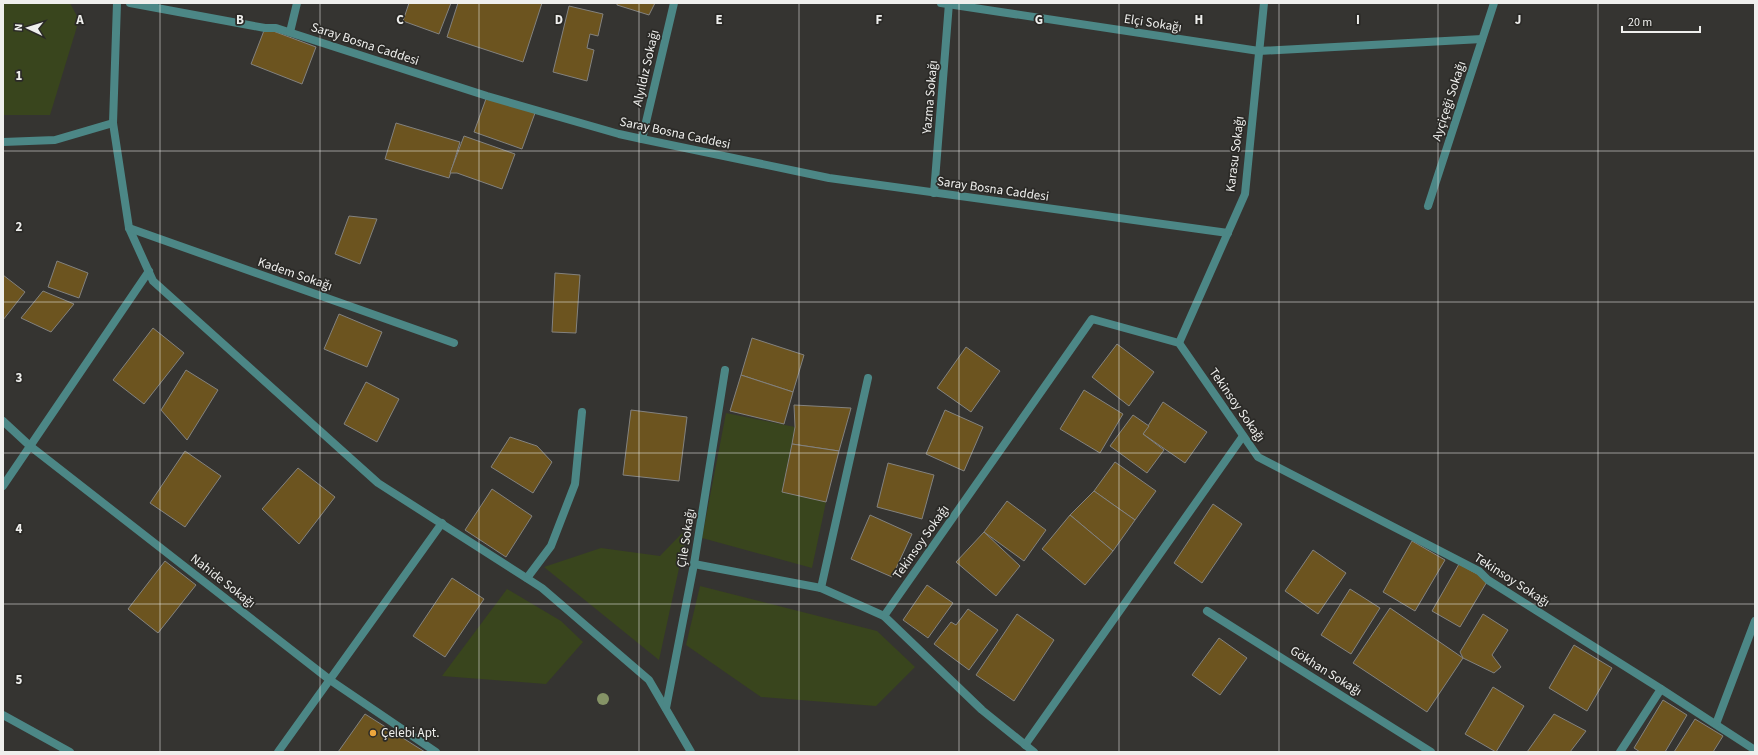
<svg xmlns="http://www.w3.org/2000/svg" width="1758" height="755" font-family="'Source Sans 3',sans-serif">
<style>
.green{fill:#39451d}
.building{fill:#6c541f;stroke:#83827f}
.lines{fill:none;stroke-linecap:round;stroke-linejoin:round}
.lane{stroke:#4c8786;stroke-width:8}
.street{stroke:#4c8786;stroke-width:8}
.tree{fill:#859366}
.grid{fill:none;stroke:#efefed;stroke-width:1;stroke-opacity:0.55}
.poi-dot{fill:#eea73d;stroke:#2b2a27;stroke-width:1.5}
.labels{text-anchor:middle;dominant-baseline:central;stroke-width:3.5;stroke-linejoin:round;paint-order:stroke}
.street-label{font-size:13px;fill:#efefed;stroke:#2b2a27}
.poi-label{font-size:13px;fill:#efefed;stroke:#2b2a27;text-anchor:start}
.grid-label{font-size:13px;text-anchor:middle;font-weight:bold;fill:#efefed;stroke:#2b2a27;stroke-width:3.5;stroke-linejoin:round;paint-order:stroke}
</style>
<rect width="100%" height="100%" fill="#353431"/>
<g class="green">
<path d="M 3,3 L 70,3 L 79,20 L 50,115 L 3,115 Z"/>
<path d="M 726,413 L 795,427 L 782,492 L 826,502 L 812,568 L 702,538 Z"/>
<path d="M 688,527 L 659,660 L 544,567 L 601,548 L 660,556 Z"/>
<path d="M 700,586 L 877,631 L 915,667 L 876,706 L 761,697 L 686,645 Z"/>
<path d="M 507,589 L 561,621 L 583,642 L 546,684 L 442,676 Z"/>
</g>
<g class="building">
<path d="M 409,3 L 451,3 L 439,34 L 403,21 Z"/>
<path d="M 458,3 L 542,3 L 523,62 L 447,37 Z"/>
<path d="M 617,3 L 655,3 L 649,15 L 617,5 Z"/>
<path d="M 569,6 L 603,14 L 598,36 L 590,34 L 587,48 L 594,50 L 587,81 L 553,72 Z"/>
<path d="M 265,28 L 316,47 L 302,84 L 251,64 Z"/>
<path d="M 487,96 L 535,113 L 522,149 L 474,132 Z"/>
<path d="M 396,123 L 460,142 L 449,178 L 385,159 Z"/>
<path d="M 464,136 L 515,154 L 502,189 L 457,173 L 450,173 Z"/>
<path d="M 349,216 L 377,219 L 360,264 L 335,254 Z"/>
<path d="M 57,261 L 88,273 L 79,298 L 48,287 Z"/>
<path d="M 555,273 L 580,275 L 576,333 L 552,332 Z"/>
<path d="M 3,275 L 25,292 L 3,320 Z"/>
<path d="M 43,291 L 74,304 L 51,332 L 21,318 Z"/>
<path d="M 339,314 L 382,332 L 367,367 L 324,349 Z"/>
<path d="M 153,328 L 184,353 L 144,404 L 113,380 Z"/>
<path d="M 752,338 L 804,355 L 793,392 L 741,375 Z"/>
<path d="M 1117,344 L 1154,372 L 1129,406 L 1092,377 Z"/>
<path d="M 966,347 L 1000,371 L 971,412 L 937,388 Z"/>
<path d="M 186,370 L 218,390 L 187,440 L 161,410 Z"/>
<path d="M 741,375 L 793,392 L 784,424 L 730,411 Z"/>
<path d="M 366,382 L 399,399 L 377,442 L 344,424 Z"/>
<path d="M 1084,390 L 1123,414 L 1100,453 L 1060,429 Z"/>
<path d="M 1163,402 L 1207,432 L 1185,463 L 1143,434 Z"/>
<path d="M 794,405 L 851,408 L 839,451 L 792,444 L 795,427 Z"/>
<path d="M 631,410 L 687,417 L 679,481 L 623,475 Z"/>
<path d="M 945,410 L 983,427 L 964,471 L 926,454 Z"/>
<path d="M 1133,415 L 1149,426 L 1143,434 L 1164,450 L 1147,473 L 1110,446 Z"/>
<path d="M 510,437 L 537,446 L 552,462 L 533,493 L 491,467 Z"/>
<path d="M 792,444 L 839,451 L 826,502 L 782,492 Z"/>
<path d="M 185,451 L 221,476 L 185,527 L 150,503 Z"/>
<path d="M 1115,462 L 1156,491 L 1135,520 L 1094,491 Z"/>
<path d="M 888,463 L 934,475 L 922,519 L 877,507 Z"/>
<path d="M 298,468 L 335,497 L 299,544 L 262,509 Z"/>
<path d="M 492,489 L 532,516 L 506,557 L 465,530 Z"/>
<path d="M 1094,491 L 1135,520 L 1113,551 L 1070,515 Z"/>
<path d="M 1007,501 L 1046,530 L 1024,561 L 984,532 Z"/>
<path d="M 1213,504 L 1242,524 L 1202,583 L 1174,563 Z"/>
<path d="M 870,515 L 912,534 L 892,577 L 851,559 Z"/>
<path d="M 1070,515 L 1113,551 L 1085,585 L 1042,549 Z"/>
<path d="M 984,532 L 1020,566 L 996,596 L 956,562 Z"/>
<path d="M 1412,541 L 1445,560 L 1415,611 L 1383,592 Z"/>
<path d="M 1313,550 L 1346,573 L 1318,614 L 1285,591 Z"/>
<path d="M 165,561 L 196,585 L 158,633 L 128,609 Z"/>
<path d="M 1459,564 L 1488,580 L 1460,627 L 1432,611 Z"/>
<path d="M 452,578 L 484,599 L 445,657 L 413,636 Z"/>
<path d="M 927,585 L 953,603 L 928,638 L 903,620 Z"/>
<path d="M 1350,589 L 1380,608 L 1351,654 L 1321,635 Z"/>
<path d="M 1390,608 L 1463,658 L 1427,712 L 1353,663 Z"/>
<path d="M 968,609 L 998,630 L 969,670 L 934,644 L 951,622 L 956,625 Z"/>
<path d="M 1017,614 L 1054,640 L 1014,701 L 976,675 Z"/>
<path d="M 1483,614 L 1508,630 L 1492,655 L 1501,667 L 1494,673 L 1463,658 L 1460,652 Z"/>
<path d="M 1219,638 L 1247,658 L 1220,695 L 1192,675 Z"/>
<path d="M 1574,645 L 1612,668 L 1587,711 L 1549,688 Z"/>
<path d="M 1493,687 L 1524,706 L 1496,752 L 1465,734 Z"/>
<path d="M 1663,700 L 1687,715 L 1665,752 L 1640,752 L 1634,748 Z"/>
<path d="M 365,714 L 425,752 L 338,752 Z"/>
<path d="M 1554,714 L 1586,731 L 1570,752 L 1527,752 Z"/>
<path d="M 1695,719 L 1723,736 L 1713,752 L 1674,752 Z"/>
</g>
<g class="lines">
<g class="lane">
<path d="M 527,578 L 551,546 L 575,484 L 582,412"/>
<path d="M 821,588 L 868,378"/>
</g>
<g class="street">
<path d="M 117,3 L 113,123 L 129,228 L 153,281 L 378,483 L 542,588 L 649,680 L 691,752"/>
<path d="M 130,3 L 265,28 L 276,28 L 487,96 L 619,134 L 642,139 L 829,178 L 1228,233"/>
<path d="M 941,3 L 1259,51 L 1482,39"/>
<path d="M 290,32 L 297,3"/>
<path d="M 642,139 L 674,3"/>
<path d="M 3,142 L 55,140 L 113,123"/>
<path d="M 934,193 L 949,3"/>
<path d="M 1428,206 L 1494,3"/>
<path d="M 129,228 L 454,343"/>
<path d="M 1179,343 L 1245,194 L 1264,3"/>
<path d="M 3,421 L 30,446 L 330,680 L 436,752"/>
<path d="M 3,486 L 149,271"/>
<path d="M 694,564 L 821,588 L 884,616 L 982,710 L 1034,752"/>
<path d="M 1207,611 L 1431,752"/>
<path d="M 884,616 L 1092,319 L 1179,343 L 1258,457 L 1479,571 L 1488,580 L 1661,689 L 1755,750"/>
<path d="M 666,708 L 694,564 L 725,370"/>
<path d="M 3,715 L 70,752"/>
<path d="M 1716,724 L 1755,621"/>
<path d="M 1025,745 L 1243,436"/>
<path d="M 278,752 L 442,523"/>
<path d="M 1620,752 L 1661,689"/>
</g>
</g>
<circle class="tree" cx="603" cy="699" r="6"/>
<path class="grid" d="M 160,3 L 160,752M 320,3 L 320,752M 479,3 L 479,752M 639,3 L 639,752M 799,3 L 799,752M 959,3 L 959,752M 1119,3 L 1119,752M 1279,3 L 1279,752M 1438,3 L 1438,752M 1598,3 L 1598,752M 3,151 L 1755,151M 3,302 L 1755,302M 3,453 L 1755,453M 3,604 L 1755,604"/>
<circle class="poi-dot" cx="373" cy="733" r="4"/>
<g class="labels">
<g class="street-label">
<text transform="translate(1153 23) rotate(9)">Elçi Sokağı</text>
<text transform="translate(365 44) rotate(18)">Saray Bosna Caddesi</text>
<text transform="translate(646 68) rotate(-77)">Alyıldız Sokağı</text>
<text transform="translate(930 97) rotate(-85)">Yazma Sokağı</text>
<text transform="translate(1449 101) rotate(-72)">Ayçiçeği Sokağı</text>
<text transform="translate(675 133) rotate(12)">Saray Bosna Caddesi</text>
<text transform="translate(1235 154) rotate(-83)">Karasu Sokağı</text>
<text transform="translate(993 189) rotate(8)">Saray Bosna Caddesi</text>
<text transform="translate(295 274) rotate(19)">Kadem Sokağı</text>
<text transform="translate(1237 405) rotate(55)">Tekinsoy Sokağı</text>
<text transform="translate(686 538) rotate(-81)">Çile Sokağı</text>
<text transform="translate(921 542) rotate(-55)">Tekinsoy Sokağı</text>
<text transform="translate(1512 580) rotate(33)">Tekinsoy Sokağı</text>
<text transform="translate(223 581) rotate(38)">Nahide Sokağı</text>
<text transform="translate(1326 671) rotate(32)">Gökhan Sokağı</text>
</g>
<g class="poi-label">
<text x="381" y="733">Çelebi Apt.</text>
</g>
</g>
<g class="grid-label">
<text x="80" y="24">A</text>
<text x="240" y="24">B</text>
<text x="400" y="24">C</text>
<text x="559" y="24">D</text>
<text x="719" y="24">E</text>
<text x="879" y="24">F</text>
<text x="1039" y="24">G</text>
<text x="1199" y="24">H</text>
<text x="1358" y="24">I</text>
<text x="1518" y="24">J</text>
<text x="19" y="80">1</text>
<text x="19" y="231">2</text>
<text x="19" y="382">3</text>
<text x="19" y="533">4</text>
<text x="19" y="684">5</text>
</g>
<rect width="1758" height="755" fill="none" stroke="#efefed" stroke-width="8"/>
<g transform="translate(28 28) rotate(274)" stroke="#2b2a27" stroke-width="3" paint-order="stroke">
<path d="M0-3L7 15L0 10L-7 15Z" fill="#efefed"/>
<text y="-6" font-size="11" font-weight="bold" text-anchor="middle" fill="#efefed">N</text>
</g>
<path d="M1622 26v6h78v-6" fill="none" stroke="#efefed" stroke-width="2"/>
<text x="1628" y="26" font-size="12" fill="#efefed" stroke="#2b2a27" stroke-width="3" paint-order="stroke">20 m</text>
</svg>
